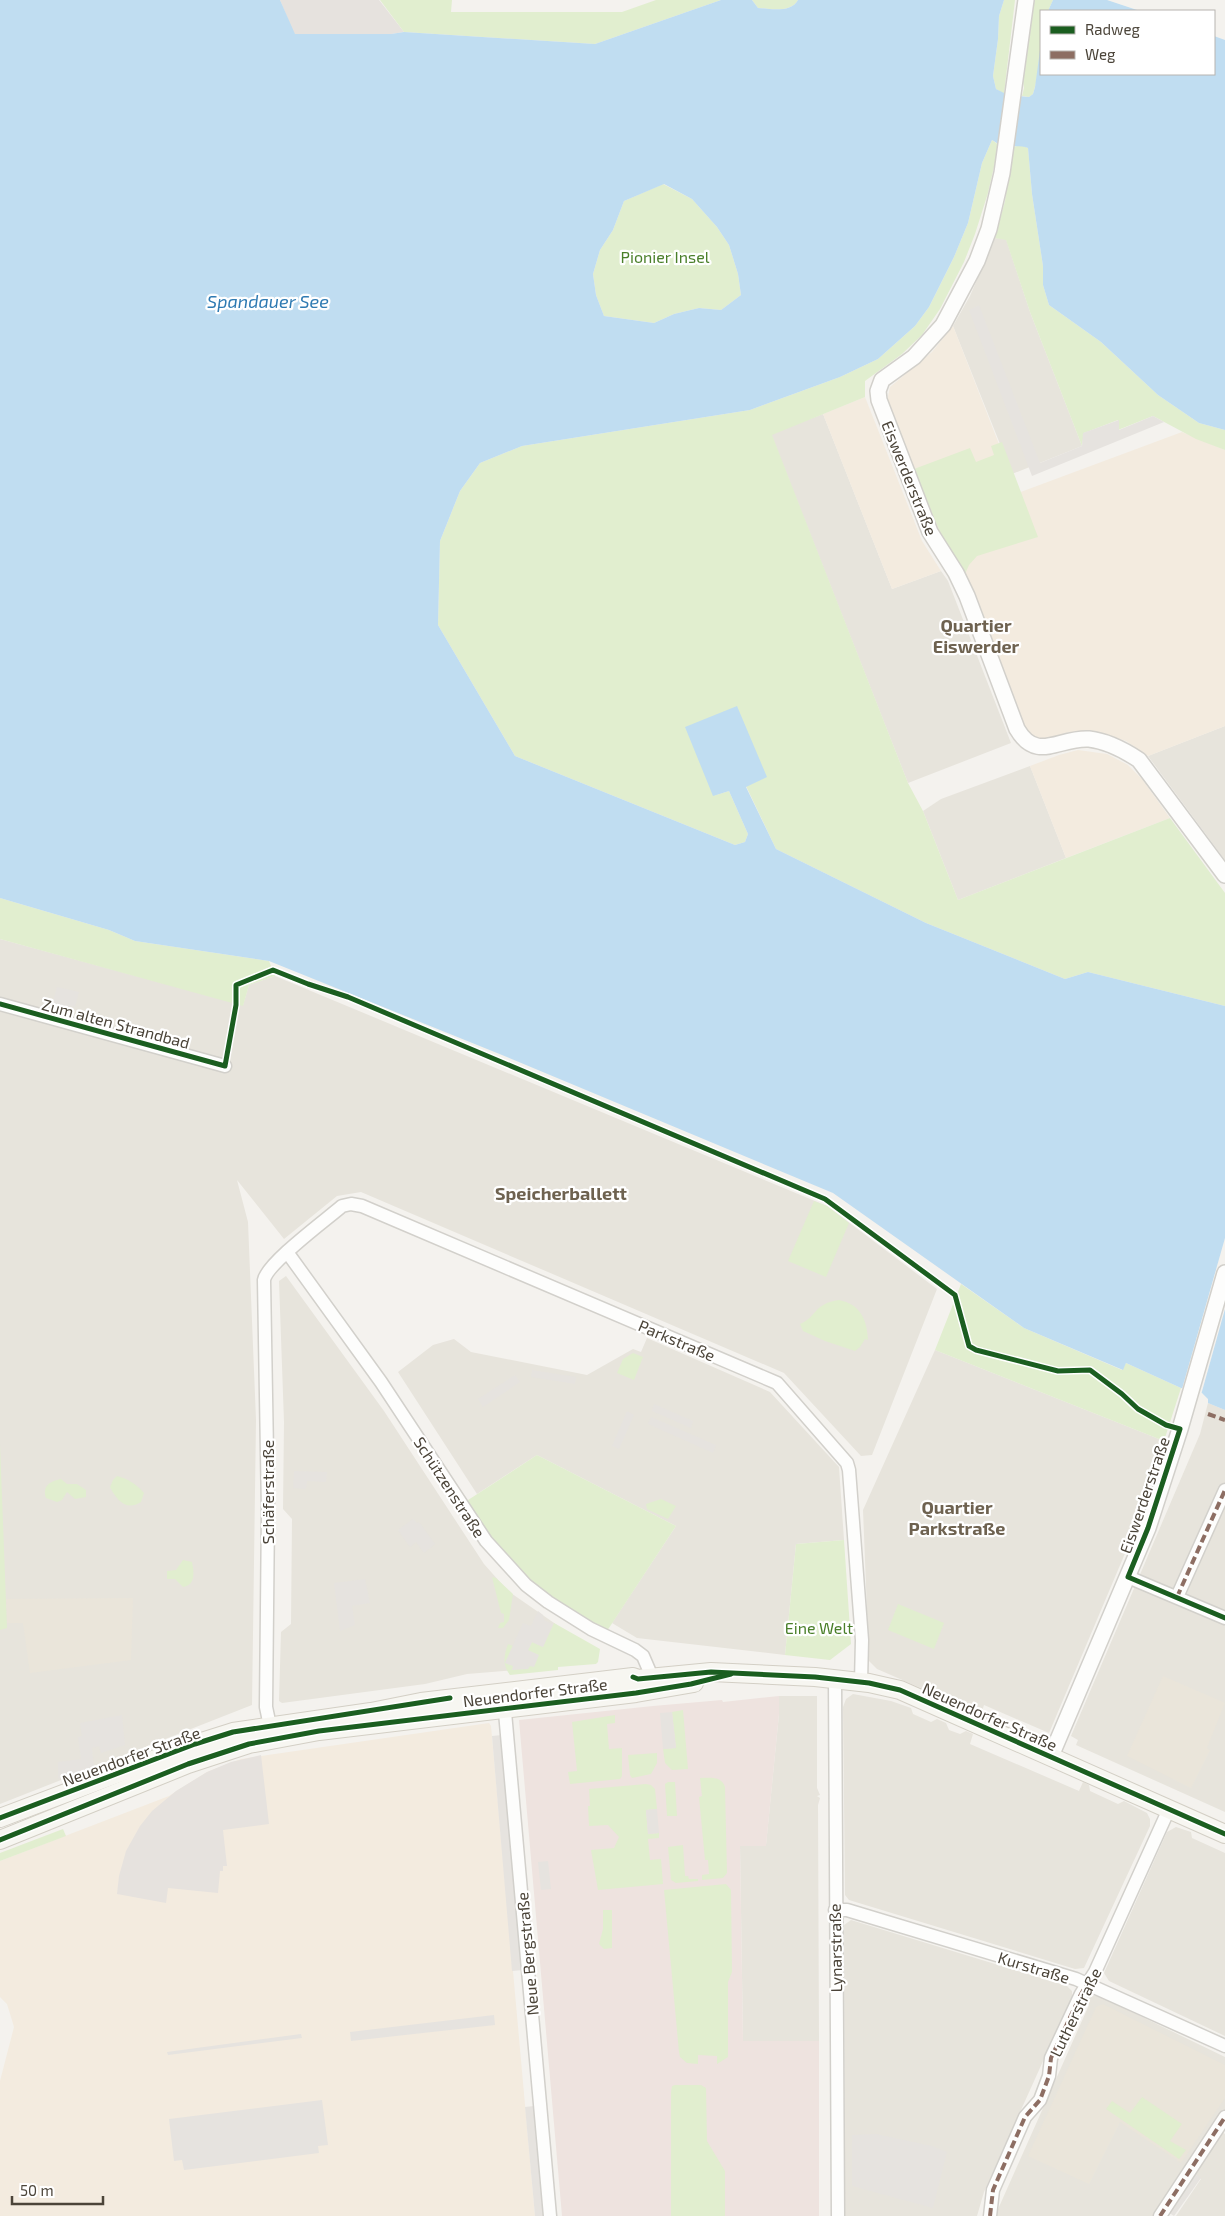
<svg xmlns="http://www.w3.org/2000/svg" width="1225" height="2216" font-family="'Exo 2',sans-serif">
<style>
.residential{fill:#e7e4dc}
.commercial{fill:#f3ebdf}
.industrial{fill:#e6e2de}
.education{fill:#eae5da}
.medical{fill:#eee3df}
.green{fill:#e1eecf}
.parking{fill:#e6e3df}
.water{fill:#c0ddf1;fill-rule:evenodd}
.pier{fill:#f4f2ee}
.lines{fill:none;stroke-linecap:round;stroke-linejoin:round}
.minor-casing{stroke:#d2d0cb;stroke-width:15}
.tertiary-casing{stroke:#d2d0cb;stroke-width:18}
.secondary-casing{stroke:#d3cfc5;stroke-width:20}
.minor{stroke:#fdfdfc;stroke-width:12}
.tertiary{stroke:#fdfdfc;stroke-width:15}
.secondary{stroke:#f7f6f1;stroke-width:18}
.quiet{stroke:#8d6e63;stroke-width:4;stroke-dasharray:8 4;stroke-linecap:butt}
.cycleway-casing{stroke:#fff;stroke-width:8}
.cycleway{stroke:#1b5e20;stroke-width:5}
.labels{text-anchor:middle;dominant-baseline:central;stroke-width:4.5;stroke-linejoin:round;paint-order:stroke}
.park-label{font-size:16px;fill:#4a7f2a;stroke:#fff}
.street-label{font-size:16px;fill:#4b4439;stroke:#fff}
.water-label{font-size:18px;font-style:italic;fill:#2e7ab2;stroke:#fff}
.neighbourhood-label{font-size:18px;font-weight:bold;fill:#6e6250;stroke:#fff}
</style>
<rect width="100%" height="100%" fill="#f4f2ee"/>
<g class="residential">
<path d="M 995,238 L 1006,239 L 1030,312 L 1082,446 L 1012,474 L 953,326 L 970,296 Z"/>
<path d="M 823,414 L 892,589 L 941,571 L 948,581 L 1011,743 L 908,783 L 771,434 Z"/>
<path d="M 1225,726 L 1225,860 L 1148,756 Z"/>
<path d="M 1030,766 L 1066,858 L 958,900 L 923,811 L 941,799 Z"/>
<path d="M 0,939 L 243,1005 L 249,985 L 275,976 L 827,1206 L 937,1289 L 872,1455 L 861,1456 L 784,1373 L 361,1192 L 337,1196 L 284,1239 L 237,1180 L 248,1222 L 256,1420 L 252,1705 L 0,1804 Z"/>
<path d="M 286,1276 L 384,1411 L 484,1564 L 508,1591 L 557,1625 L 551,1667 L 467,1674 L 425,1684 L 282,1703 L 279,1701 L 281,1632 L 291,1624 L 292,1519 L 283,1509 L 284,1422 L 279,1281 Z"/>
<path d="M 647,1338 L 770,1392 L 839,1467 L 844,1540 L 796,1544 L 785,1655 L 637,1638 L 612,1623 L 676,1526 L 537,1455 L 477,1494 L 398,1372 L 433,1345 L 454,1339 L 471,1352 L 587,1375 L 633,1349 L 641,1352 Z"/>
<path d="M 935,1350 L 1164,1441 L 1137,1525 L 1049,1733 L 984,1705 L 981,1714 L 877,1669 L 869,1661 L 863,1510 Z"/>
<path d="M 1208,1403 L 1225,1410 L 1225,1812 L 1076,1745 L 1078,1740 L 1071,1736 L 1200,1434 Z"/>
<path d="M 853,1694 L 891,1701 L 911,1708 L 913,1714 L 931,1722 L 937,1719 L 946,1723 L 949,1730 L 960,1734 L 966,1731 L 973,1734 L 970,1744 L 1079,1791 L 1083,1782 L 1089,1785 L 1090,1791 L 1118,1804 L 1124,1801 L 1147,1813 L 1150,1819 L 1150,1826 L 1084,1968 L 1075,1969 L 849,1900 L 845,1895 L 843,1707 L 846,1699 Z"/>
<path d="M 779,1696 L 817,1696 L 817,1788 L 820,1795 L 817,1796 L 820,1798 L 818,1805 L 819,2041 L 743,2041 L 740,1846 L 766,1845 L 779,1714 Z"/>
<path d="M 1176,1827 L 1191,1832 L 1192,1838 L 1225,1853 L 1225,2036 L 1109,1981 L 1104,1973 L 1167,1832 Z"/>
<path d="M 851,1920 L 1067,1986 L 1072,1991 L 1072,1997 L 984,2192 L 977,2216 L 845,2216 L 844,1925 Z"/>
<path d="M 1091,1995 L 1099,1996 L 1225,2057 L 1225,2111 L 1155,2216 L 995,2216 L 1089,2005 L 1081,2005 L 1085,1996 Z"/>
<path d="M 1222,2132 L 1225,2134 L 1225,2216 L 1176,2216 L 1201,2179 L 1193,2173 Z"/>
</g>
<g class="commercial">
<path d="M 953,326 L 1018,493 L 1182,432 L 1225,450 L 1225,726 L 1148,756 L 1126,741 L 1102,733 L 1069,732 L 1040,741 L 1028,734 L 967,578 L 937,528 L 887,401 L 890,387 L 932,352 Z"/>
<path d="M 865,397 L 922,541 L 941,571 L 892,589 L 823,414 Z"/>
<path d="M 1078,750 L 1107,754 L 1128,765 L 1142,779 L 1170,818 L 1066,858 L 1030,766 L 1059,755 Z"/>
<path d="M 489,1723 L 491,1726 L 535,2216 L 0,2216 L 0,2081 L 14,2027 L 7,2004 L 0,1997 L 0,1861 L 169,1796 L 207,1772 L 241,1759 Z"/>
</g>
<g class="industrial">
<path d="M 280,0 L 379,0 L 404,32 L 391,34 L 294,34 Z"/>
<path d="M 261,1755 L 269,1824 L 223,1830 L 227,1866 L 223,1866 L 223,1871 L 220,1871 L 218,1893 L 168,1888 L 166,1903 L 117,1894 L 119,1876 L 126,1851 L 140,1826 L 152,1811 L 176,1791 L 207,1772 L 231,1762 Z"/>
</g>
<g class="education">
<path d="M 133,1598 L 131,1660 L 30,1673 L 23,1623 L 7,1623 L 6,1599 Z"/>
<path d="M 1163,1676 L 1225,1703 L 1207,1748 L 1210,1750 L 1191,1788 L 1127,1756 Z"/>
<path d="M 1103,2004 L 1225,2065 L 1225,2098 L 1181,2163 L 1120,2122 L 1089,2184 L 1028,2156 L 1096,2007 Z"/>
</g>
<path class="medical" d="M 779,1696 L 779,1714 L 766,1846 L 740,1846 L 743,2041 L 819,2041 L 819,2216 L 562,2216 L 519,1720 L 653,1706 L 722,1700 L 723,1702 Z"/>
<g class="green">
<path d="M 380,0 L 452,0 L 451,12 L 622,12 L 656,0 L 721,0 L 595,44 L 404,32 Z"/>
<path d="M 752,0 L 798,0 C 791,13 771,9 758,8 Z"/>
<path d="M 1004,0 L 1015,0 L 1004,94 L 996,89 L 993,76 L 998,39 L 999,16 Z"/>
<path d="M 1034,0 L 1053,0 L 1048,11 L 1041,11 C 1041,38 1041,68 1033,94 L 1029,97 L 1022,96 L 1024,88 L 1022,75 Z"/>
<path d="M 992,140 L 999,145 L 988,193 L 975,234 L 964,262 L 940,309 L 922,335 L 902,354 L 865,381 L 865,397 L 772,435 L 908,783 L 923,811 L 958,900 L 1170,818 L 1225,893 L 1225,1006 L 1088,972 L 1065,979 L 926,923 L 776,849 L 746,786 L 766,777 L 713,796 L 729,791 L 748,834 L 745,842 L 735,845 L 515,756 L 438,625 L 440,541 L 460,491 L 480,463 L 522,446 L 750,410 L 840,377 L 878,359 L 915,326 L 929,307 L 954,257 L 968,223 L 982,163 Z"/>
<path d="M 1021,145 L 1028,148 L 1032,194 L 1043,266 L 1043,285 L 1049,305 L 1101,342 L 1158,395 L 1199,423 L 1225,430 L 1225,450 L 1196,439 L 1153,416 L 1118,430 L 1118,420 L 1084,433 L 1082,446 L 1030,312 L 1006,240 L 995,238 L 1005,201 L 1011,151 L 1014,151 L 1013,147 Z"/>
<path d="M 663,184 L 692,199 L 717,227 L 729,245 L 738,274 L 741,295 L 721,310 L 699,308 L 674,314 L 654,323 L 604,316 L 596,295 L 593,274 L 600,250 L 613,230 L 624,201 Z"/>
<path d="M 1002,442 L 1038,537 L 977,556 L 969,565 L 965,574 L 942,537 L 914,469 L 970,448 L 976,462 L 994,455 L 991,446 Z"/>
<path d="M 0,898 L 109,930 L 135,941 L 269,961 L 275,976 L 249,985 L 243,1006 L 0,939 Z"/>
<path d="M 814,1201 L 827,1206 L 849,1223 L 826,1277 L 788,1261 Z"/>
<path d="M 961,1284 L 1024,1328 L 1122,1370 L 1126,1363 L 1181,1388 L 1164,1441 L 935,1350 Z"/>
<path d="M 839,1300 C 860,1304 867,1319 868,1340 L 865,1339 L 860,1347 L 855,1351 L 825,1341 L 803,1331 L 800,1324 C 816,1318 814,1303 839,1300 Z"/>
<path d="M 633,1353 L 643,1357 L 634,1380 L 617,1373 L 623,1359 Z"/>
<path d="M 0,1444 L 7,1628 L 0,1630 Z"/>
<path d="M 537,1455 L 676,1526 L 607,1631 L 536,1587 L 492,1540 L 465,1502 Z"/>
<path d="M 117,1476 C 128,1479 135,1483 144,1493 L 141,1502 C 126,1512 116,1499 110,1487 L 113,1480 Z"/>
<path d="M 61,1479 L 67,1484 L 77,1484 L 86,1490 L 86,1497 L 75,1499 L 67,1492 L 62,1500 L 57,1502 L 46,1498 C 42,1486 50,1481 61,1479 Z"/>
<path d="M 661,1499 L 676,1506 L 668,1519 L 647,1509 L 646,1504 Z"/>
<path d="M 844,1540 L 851,1644 L 830,1660 L 785,1655 L 796,1544 Z"/>
<path d="M 183,1560 L 192,1562 C 194,1572 196,1585 183,1587 L 175,1579 L 167,1579 L 167,1571 L 176,1570 Z"/>
<path d="M 492,1577 L 496,1578 L 513,1594 L 509,1620 L 503,1628 L 498,1628 L 500,1623 L 504,1622 L 504,1614 L 501,1613 Z"/>
<path d="M 898,1604 L 944,1623 L 934,1649 L 888,1630 Z"/>
<path d="M 554,1623 L 600,1649 L 598,1662 L 596,1664 L 558,1667 L 558,1670 L 510,1675 C 502,1665 504,1655 508,1644 L 513,1646 L 505,1663 L 528,1650 L 532,1642 L 543,1647 Z"/>
<path d="M 683,1710 L 688,1769 L 672,1770 L 665,1763 L 663,1749 L 676,1748 L 672,1712 Z"/>
<path d="M 615,1715 L 615,1723 L 607,1724 L 609,1749 L 622,1748 L 622,1776 L 620,1779 L 570,1784 L 568,1772 L 577,1771 L 572,1722 Z"/>
<path d="M 657,1753 L 657,1763 L 651,1774 L 632,1778 L 630,1775 L 628,1755 Z"/>
<path d="M 700,1778 C 710,1778 722,1776 725,1787 L 727,1873 L 723,1878 L 702,1880 L 702,1875 L 709,1874 L 708,1860 L 705,1860 L 699,1797 L 702,1796 Z"/>
<path d="M 668,1782 L 675,1782 L 677,1816 L 667,1816 L 665,1784 Z"/>
<path d="M 646,1784 L 651,1785 L 655,1789 L 657,1809 L 646,1810 L 648,1834 L 659,1833 L 659,1838 L 648,1839 L 650,1860 L 661,1859 L 663,1884 L 598,1890 L 591,1850 L 614,1848 L 619,1837 L 608,1825 L 589,1826 L 588,1806 L 590,1806 L 589,1789 Z"/>
<path d="M 63,1829 L 66,1836 L 0,1861 L 0,1853 Z"/>
<path d="M 683,1845 L 685,1876 L 688,1876 L 689,1879 L 698,1879 L 698,1881 L 676,1883 L 671,1880 L 668,1847 Z"/>
<path d="M 726,1884 L 731,1890 L 732,1972 L 728,1982 L 728,2057 L 717,2064 L 717,2056 L 698,2055 L 698,2064 L 687,2063 L 680,2057 L 679,2052 L 664,1890 Z"/>
<path d="M 603,1910 L 612,1910 L 612,1948 L 604,1949 L 599,1944 L 603,1929 Z"/>
<path d="M 675,2085 L 701,2085 L 706,2088 L 707,2141 L 725,2171 L 725,2216 L 671,2216 L 671,2092 L 672,2086 Z"/>
<path d="M 1142,2097 L 1182,2124 L 1170,2141 L 1186,2150 L 1179,2159 L 1106,2109 L 1112,2101 L 1130,2113 Z"/>
</g>
<g class="parking">
<path d="M 979,305 L 1040,463 L 1082,446 L 1083,433 L 1119,420 L 1119,430 L 1153,416 L 1164,422 L 1032,476 L 969,310 Z"/>
<path d="M 57,987 L 79,992 L 75,1007 L 71,1006 L 68,1017 L 50,1012 Z"/>
<path d="M 532,1370 L 576,1377 L 575,1384 L 531,1377 Z"/>
<path d="M 515,1375 L 520,1382 L 483,1407 L 478,1399 Z"/>
<path d="M 654,1404 L 693,1421 L 691,1428 L 652,1411 Z"/>
<path d="M 627,1411 L 634,1415 L 619,1449 L 612,1446 Z"/>
<path d="M 651,1417 L 716,1445 L 713,1453 L 648,1424 Z"/>
<path d="M 294,1471 L 327,1472 L 326,1482 L 307,1481 L 306,1489 L 293,1488 Z"/>
<path d="M 413,1519 L 417,1523 L 419,1522 L 435,1544 L 424,1553 L 416,1542 L 410,1547 L 398,1530 Z"/>
<path d="M 365,1579 L 370,1603 L 352,1606 L 355,1625 L 340,1631 L 334,1583 Z"/>
<path d="M 538,1611 L 543,1615 L 544,1620 L 553,1624 L 543,1647 L 532,1642 L 528,1650 L 539,1655 L 534,1667 L 530,1666 L 528,1669 L 512,1670 L 513,1666 L 505,1663 L 523,1623 L 531,1626 Z"/>
<path d="M 672,1712 L 676,1748 L 663,1749 L 660,1713 Z"/>
<path d="M 122,1715 L 125,1745 L 101,1753 L 99,1746 L 92,1748 L 94,1767 L 58,1779 L 58,1762 L 81,1759 L 78,1737 L 82,1736 L 80,1723 Z"/>
<path d="M 502,1735 L 523,1970 L 512,1971 L 492,1736 Z"/>
<path d="M 657,1809 L 659,1833 L 648,1834 L 646,1810 Z"/>
<path d="M 548,1861 L 551,1889 L 541,1890 L 538,1862 Z"/>
<path d="M 494,2015 L 495,2025 L 351,2041 L 350,2032 Z"/>
<path d="M 301,2034 L 302,2038 L 168,2055 L 167,2052 Z"/>
<path d="M 322,2100 L 328,2145 L 318,2146 L 319,2153 L 184,2170 L 182,2160 L 174,2161 L 169,2119 Z"/>
<path d="M 534,2106 L 535,2127 L 543,2216 L 535,2216 L 525,2107 Z"/>
<path d="M 876,2134 L 932,2146 L 947,2152 L 933,2208 L 852,2186 L 852,2135 Z"/>
<path d="M 1194,2174 L 1201,2178 L 1174,2216 L 1168,2212 Z"/>
</g>
<g class="water">
<path d="M 0,0 L 280,0 L 295,34 L 391,34 L 404,32 L 595,44 L 721,0 L 752,0 L 758,8 C 771,9 791,13 798,0 L 1004,0 L 999,16 L 998,39 L 993,76 L 996,89 L 1008,95 L 1029,97 L 1033,94 L 1035,87 L 1041,43 L 1041,74 L 1214,74 L 1214,36 L 1225,40 L 1225,430 L 1199,423 L 1158,395 L 1101,342 L 1049,305 L 1043,285 L 1043,266 L 1032,194 L 1028,148 C 1020,145 1012,147 1003,146 C 999,145 996,142 992,140 L 982,163 L 968,223 L 954,257 L 929,307 L 915,326 L 878,359 L 840,377 L 750,410 L 522,446 L 480,463 L 460,491 L 440,541 L 438,625 L 515,756 L 735,845 L 745,842 L 748,834 L 729,791 L 713,796 L 685,727 L 737,706 L 767,777 L 746,787 L 776,849 L 926,923 L 1065,979 L 1088,972 L 1225,1006 L 1225,1410 L 1208,1403 L 1208,1399 L 1202,1393 L 1181,1388 L 1126,1363 L 1123,1370 L 1024,1328 L 833,1193 L 502,1055 L 269,961 L 135,941 L 109,930 L 0,898 ZM 664,184 L 692,199 L 717,227 L 729,245 L 738,274 L 741,295 L 721,310 L 699,308 L 674,314 L 654,323 L 604,316 L 596,295 L 593,274 L 600,250 L 613,230 L 624,201 Z"/>
<path d="M 1053,0 L 1107,0 L 1140,11 L 1048,11 Z"/>
</g>
<path class="pier" d="M 1225,1238 L 1225,1309 L 1201,1395 L 1182,1389 Z"/>
<g class="lines">
<defs>
<g id="minor">
<path d="M 0,1004 L 225,1066"/>
<path d="M 287,1252 L 381,1382 L 486,1541 L 526,1585 L 548,1602 L 591,1629 L 635,1650 L 643,1656 L 652,1677"/>
<path d="M 1128,1577 L 1225,1618"/>
<path d="M 1177,1597 L 1225,1490"/>
<path d="M 835,1679 L 838,2216"/>
<path d="M 504,1701 L 550,2216"/>
<path d="M 275,1732 L 270,1726 L 266,1707 L 268,1511 L 264,1280 C 267,1263 326,1220 342,1206 L 351,1204 L 362,1206 L 777,1383 L 847,1463 L 849,1470 L 862,1640 L 861,1682"/>
<path d="M 835,1910 L 847,1910 L 1076,1979 L 1225,2046"/>
<path d="M 990,2216 L 993,2190 L 1025,2117 L 1040,2100 L 1049,2076 L 1051,2058 L 1081,1994 L 1095,1972 L 1169,1809"/>
<path d="M 1160,2216 L 1225,2117"/>
</g>
<g id="tertiary">
<path d="M 1026,0 L 1002,173 L 989,229 L 977,261 L 943,325 L 914,357 L 882,380 L 878,391 L 879,400 L 930,532 L 956,573 L 967,596 L 1017,729 C 1037,763 1059,737 1089,739 C 1107,741 1124,750 1139,760 L 1225,875"/>
<path d="M 1051,1756 L 1148,1528 L 1180,1429 L 1225,1273"/>
</g>
<g id="secondary">
<path d="M 0,1818 L 195,1744 L 233,1732 L 371,1712 L 421,1702 L 633,1677 L 638,1679 L 711,1672 L 815,1677 L 869,1683 L 900,1690 L 1225,1834"/>
<path d="M 0,1840 L 188,1764 L 249,1744 L 319,1731 L 636,1693 L 694,1683"/>
</g>
</defs>
<use href="#minor" class="minor-casing"/>
<use href="#tertiary" class="tertiary-casing"/>
<use href="#secondary" class="secondary-casing"/>
<use href="#minor" class="minor"/>
<use href="#tertiary" class="tertiary"/>
<use href="#secondary" class="secondary"/>
<g class="quiet">
<path d="M 1208,1414 L 1225,1420"/>
<path d="M 1177,1597 L 1225,1490"/>
<path d="M 990,2216 L 993,2190 L 1025,2117 L 1040,2100 L 1049,2076 L 1051,2058 L 1081,1994 L 1087,1984"/>
<path d="M 1160,2216 L 1225,2117"/>
</g>
<defs>
<g id="cycleway">
<path d="M 0,1004 L 225,1066 L 236,1005 L 236,985 L 273,970 L 308,984 L 348,997 L 825,1199 L 955,1295 L 969,1346 L 976,1350 L 1058,1371 L 1090,1370 L 1122,1394 L 1138,1409 L 1166,1425 L 1180,1429 L 1148,1528 L 1128,1577 L 1225,1618"/>
<path d="M 633,1677 L 638,1679 L 711,1672 L 815,1677 L 869,1683 L 900,1690 L 1225,1834"/>
<path d="M 0,1818 L 195,1744 L 233,1732 L 450,1698"/>
<path d="M 0,1840 L 188,1764 L 249,1744 L 319,1731 L 636,1693 L 691,1684 L 731,1674"/>
</g>
</defs>
<use href="#cycleway" class="cycleway-casing"/>
<use href="#cycleway" class="cycleway"/>
</g>
<g class="labels">
<g class="park-label">
<text x="665" y="256">Pionier Insel</text>
<text x="819" y="1627">Eine Welt</text>
</g>
<g class="street-label">
<text transform="translate(910 478) rotate(68)">Eiswerderstraße</text>
<text transform="translate(116 1023) rotate(15)">Zum alten Strandbad</text>
<text transform="translate(677 1340) rotate(23)">Parkstraße</text>
<text transform="translate(450 1487) rotate(57)">Schützenstraße</text>
<text transform="translate(267 1492) rotate(-90)">Schäferstraße</text>
<text transform="translate(1144 1495) rotate(-71)">Eiswerderstraße</text>
<text transform="translate(535 1692) rotate(-7)">Neuendorfer Straße</text>
<text transform="translate(990 1716) rotate(24)">Neuendorfer Straße</text>
<text transform="translate(131 1756) rotate(-20)">Neuendorfer Straße</text>
<text transform="translate(835 1948) rotate(-91)">Lynarstraße</text>
<text transform="translate(527 1954) rotate(-95)">Neue Bergstraße</text>
<text transform="translate(1034 1967) rotate(17)">Kurstraße</text>
<text transform="translate(1075 2012) rotate(-64)">Lutherstraße</text>
</g>
<g class="water-label">
<text x="268" y="301">Spandauer See</text>
</g>
<g class="neighbourhood-label">
<text x="976" y="625">Quartier<tspan x="976" dy="21">Eiswerder</tspan></text>
<text x="561" y="1193">Speicherballett</text>
<text x="957" y="1507">Quartier<tspan x="957" dy="21">Parkstraße</tspan></text>
</g>
</g>
<rect x="1040" y="10" width="175" height="65" fill="#ffffff" stroke="#b7b4b0"/>
<rect x="1050" y="26" width="25" height="8" fill="#1b5e20" stroke="#b7b4b0"/>
<text x="1085" y="35" font-size="15" fill="#4b4439">Radweg</text>
<rect x="1050" y="51" width="25" height="8" fill="#8d6e63" stroke="#b7b4b0"/>
<text x="1085" y="60" font-size="15" fill="#4b4439">Weg</text>
<path d="M12 2196v8h91v-8" fill="none" stroke="#4b4439" stroke-width="2.5"/>
<text x="20" y="2196" font-size="15" fill="#4b4439" stroke="#ffffff" stroke-width="4" paint-order="stroke">50 m</text>
</svg>
